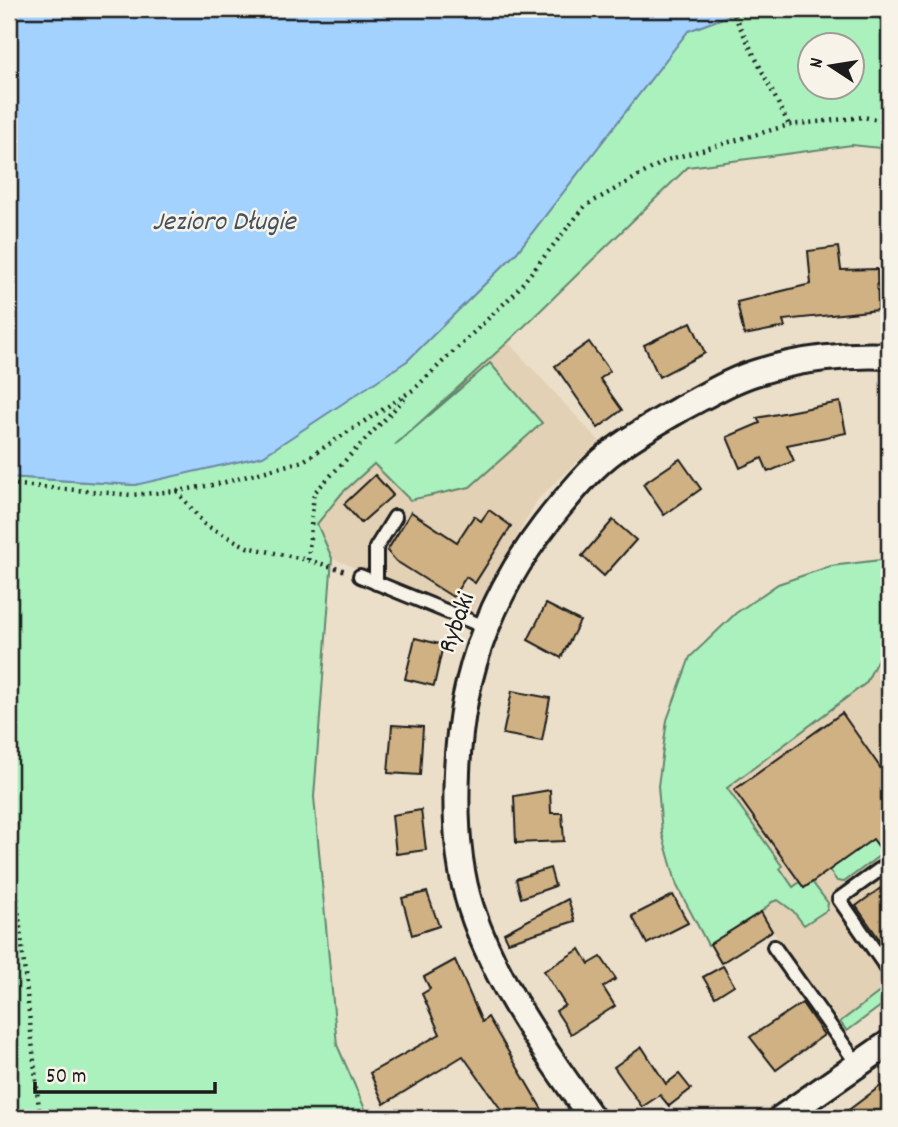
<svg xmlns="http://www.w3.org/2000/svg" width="898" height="1127" font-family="Dekko,sans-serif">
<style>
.built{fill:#e3d1b5}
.green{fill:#aaf1be;stroke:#63866d;stroke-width:2;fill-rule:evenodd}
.water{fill:#a4d2ff;stroke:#6e89a4;stroke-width:2}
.building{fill:#cfb183;stroke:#1c1c1c;stroke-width:2}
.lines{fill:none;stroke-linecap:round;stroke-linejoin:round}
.service-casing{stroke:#1c1c1c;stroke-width:18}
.minor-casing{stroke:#1c1c1c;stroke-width:30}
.path{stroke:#1c1c1c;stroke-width:4.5;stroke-dasharray:2 5;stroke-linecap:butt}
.service{stroke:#f7f3e8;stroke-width:12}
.minor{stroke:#f7f3e8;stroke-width:24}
.labels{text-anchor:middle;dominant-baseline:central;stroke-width:5;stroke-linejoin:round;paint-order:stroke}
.street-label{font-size:26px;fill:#1c1c1c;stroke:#f7f3e8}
.water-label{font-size:28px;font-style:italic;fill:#455360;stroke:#f7f3e8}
</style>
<rect width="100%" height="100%" fill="#ebdfca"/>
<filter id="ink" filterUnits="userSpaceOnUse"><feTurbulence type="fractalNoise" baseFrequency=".0143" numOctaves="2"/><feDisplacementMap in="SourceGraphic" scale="14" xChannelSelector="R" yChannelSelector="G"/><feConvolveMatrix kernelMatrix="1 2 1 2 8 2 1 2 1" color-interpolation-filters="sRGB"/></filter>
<g filter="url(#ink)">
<g class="built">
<path d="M 508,342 L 599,441 L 538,499 L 471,617 L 332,558 L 316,524 L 342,493 Z"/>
<path d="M 889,559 L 889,985 L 840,1022 L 772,931 L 761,913 L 708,945 L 677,886 L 662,833 L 658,786 L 667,720 L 690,657 L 736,613 L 778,584 L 831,566 Z"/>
</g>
<g class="green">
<path d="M 746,9 L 889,9 L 889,149 L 852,145 L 688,167 L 508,342 L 395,445 L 490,363 L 542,423 L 470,487 L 410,500 L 374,464 L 342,493 L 317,524 L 332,558 L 314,797 L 337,1045 L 369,1118 L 9,1118 L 9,477 L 135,485 L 407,361 L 517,252 L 688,31 ZM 810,46 L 852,46 L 852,88 L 810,88 Z"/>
<path d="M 889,559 L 889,636 L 866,683 L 727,788 L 782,866 L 780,868 L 793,887 L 800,882 L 804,888 L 812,882 L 828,903 L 827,910 L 804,925 L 793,911 L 778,900 L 772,902 L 761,912 L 708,945 L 677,886 L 662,833 L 658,786 L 667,720 L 690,657 L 736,613 L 778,584 L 831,566 Z"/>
<path d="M 873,839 L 883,853 L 844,882 L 837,881 L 829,870 Z"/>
<path d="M 889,985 L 889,1000 L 847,1031 L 840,1022 Z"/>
</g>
<path class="water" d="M 9,9 L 746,9 L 688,31 L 517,252 L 407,361 L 263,456 L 135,485 L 9,477 Z"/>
<g class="building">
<path d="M 838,247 L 841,270 L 877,269 L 878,310 L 783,320 L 785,327 L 744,335 L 737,302 L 811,284 L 808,251 Z"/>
<path d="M 691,322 L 705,353 L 659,377 L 644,345 Z"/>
<path d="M 589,342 L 610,371 L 600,379 L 622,410 L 598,428 L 555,366 Z"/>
<path d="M 840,402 L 846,433 L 787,445 L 794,461 L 768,472 L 762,458 L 740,468 L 727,437 L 760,423 L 757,418 Z"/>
<path d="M 680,459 L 701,489 L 664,515 L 643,484 Z"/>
<path d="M 375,475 L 393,495 L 361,523 L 344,504 Z"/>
<path d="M 489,510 L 511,526 L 475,583 L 466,577 L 453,597 L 396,561 L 387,551 L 411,512 L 457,542 L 474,516 L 481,521 Z"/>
<path d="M 613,520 L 636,540 L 604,576 L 582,556 Z"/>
<path d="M 546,604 L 580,621 L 561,658 L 528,640 Z"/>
<path d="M 415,638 L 443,645 L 434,686 L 405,679 Z"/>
<path d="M 512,691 L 550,698 L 542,741 L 503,734 Z"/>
<path d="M 842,713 L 889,780 L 889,857 L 886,856 L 873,839 L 804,888 L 734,790 Z"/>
<path d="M 392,725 L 423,727 L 420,775 L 388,773 Z"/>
<path d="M 550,790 L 551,813 L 562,813 L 564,841 L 516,843 L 514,796 Z"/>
<path d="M 421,810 L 426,850 L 396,854 L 392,815 Z"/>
<path d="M 550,868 L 555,886 L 521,898 L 516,879 Z"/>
<path d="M 889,882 L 889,953 L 856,906 Z"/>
<path d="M 427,892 L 439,926 L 412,935 L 402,898 Z"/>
<path d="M 673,895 L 688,923 L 647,944 L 632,916 Z"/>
<path d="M 568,899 L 575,921 L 508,942 L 504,933 Z"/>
<path d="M 761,912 L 772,931 L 721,963 L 710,944 Z"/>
<path d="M 580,949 L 589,964 L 601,957 L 616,979 L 603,987 L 615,1006 L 571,1034 L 556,1011 L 565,1005 L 544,971 Z"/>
<path d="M 455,960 L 482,1022 L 488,1017 L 547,1118 L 507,1118 L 463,1056 L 384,1104 L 370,1073 L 440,1034 L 422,994 L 430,989 L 424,977 Z"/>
<path d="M 723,966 L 734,985 L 715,997 L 703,977 Z"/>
<path d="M 802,1003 L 824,1035 L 776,1070 L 750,1037 Z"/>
<path d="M 642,1047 L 666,1084 L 679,1074 L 691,1089 L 669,1106 L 660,1095 L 642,1107 L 614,1067 Z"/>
<path d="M 882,1085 L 889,1095 L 889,1118 L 838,1118 Z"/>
</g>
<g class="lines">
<defs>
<g id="service">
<path d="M 360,576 L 485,627"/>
<path d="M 376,583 L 376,548 L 395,517"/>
<path d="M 887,665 L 889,658"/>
<path d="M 886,865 L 839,899 L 889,971"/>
<path d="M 774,947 L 858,1065"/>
</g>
<g id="minor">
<path d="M 592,1118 C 547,1055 495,982 471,908 C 457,865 455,817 457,772 C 461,669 494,585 560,506 C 577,486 593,466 615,450 C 636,434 660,421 682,408 C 707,395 731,380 758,372 C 799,359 847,354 889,356"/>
<path d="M 781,1118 L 889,1043"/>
</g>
</defs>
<use href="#service" class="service-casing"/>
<use href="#minor" class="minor-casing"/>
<g class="path">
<path d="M 731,9 L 789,125"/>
<path d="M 9,484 L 131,495 L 177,491 L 218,484 L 303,461 L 413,390 L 514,294 L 585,206 L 667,160 L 789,125 L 863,117 L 889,122"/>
<path d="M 177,491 L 205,525 L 247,547 L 308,560 L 346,571"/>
<path d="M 308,560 L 314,493 L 407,396"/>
<path d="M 9,822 L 40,1118"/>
</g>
<use href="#service" class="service"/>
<use href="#minor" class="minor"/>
</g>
</g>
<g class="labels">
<g class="street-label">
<text transform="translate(458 623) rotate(-70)">Rybaki</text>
</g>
<g class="water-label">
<text x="224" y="224">Jezioro Długie</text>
</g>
</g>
<rect width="898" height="1127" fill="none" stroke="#f7f3e8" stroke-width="35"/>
<rect x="18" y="18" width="863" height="1092" fill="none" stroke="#1c1c1c" stroke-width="2.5" filter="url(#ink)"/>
<g transform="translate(831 66) rotate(282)"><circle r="33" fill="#f7f3e8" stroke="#9f9d96" stroke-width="2"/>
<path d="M0-5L12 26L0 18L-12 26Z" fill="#1c1c1c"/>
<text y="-10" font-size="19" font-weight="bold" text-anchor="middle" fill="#1c1c1c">N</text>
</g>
<path d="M35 1082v10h180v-10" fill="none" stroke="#1c1c1c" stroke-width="3.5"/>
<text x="46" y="1082" font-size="21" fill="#1c1c1c" stroke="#f7f3e8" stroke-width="5" paint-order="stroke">50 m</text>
</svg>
